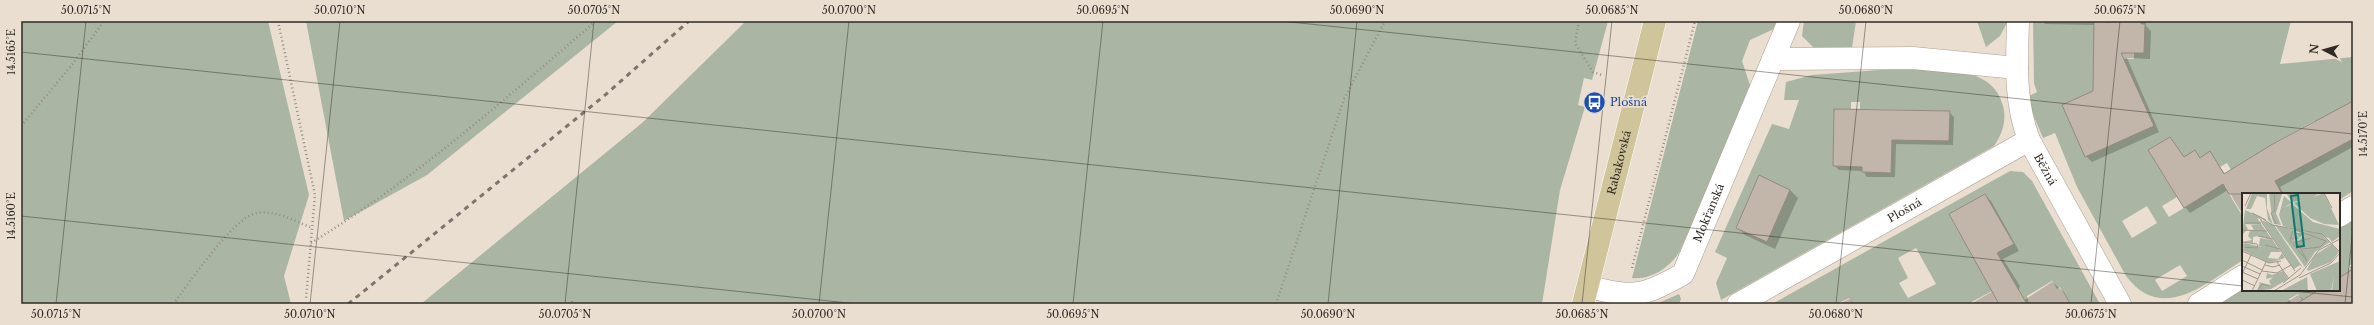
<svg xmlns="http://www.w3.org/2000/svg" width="2374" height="325" font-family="'Libre Baskerville',serif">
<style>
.green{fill:#aab6a3;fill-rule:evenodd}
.shadow{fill:#0003}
.building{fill:#c1b6a9;stroke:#94897c}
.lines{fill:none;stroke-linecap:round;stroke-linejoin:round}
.minor-casing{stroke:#aa9e92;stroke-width:23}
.major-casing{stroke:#fff;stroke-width:23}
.path{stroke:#948b82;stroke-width:2.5;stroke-dasharray:1 3;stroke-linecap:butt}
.minor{stroke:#fff;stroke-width:22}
.major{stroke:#cfc49a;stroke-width:22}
.rail{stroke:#7d756d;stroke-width:3;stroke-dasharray:5 5;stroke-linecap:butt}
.ticks{fill:none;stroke:#302b26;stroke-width:1;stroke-opacity:0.45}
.labels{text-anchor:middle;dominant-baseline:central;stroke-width:3.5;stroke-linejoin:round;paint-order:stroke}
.transit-label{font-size:11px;fill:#164399;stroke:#eaded1;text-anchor:start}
.street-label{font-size:11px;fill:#302b26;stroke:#eaded1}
.inset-road{fill:none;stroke:#a0968d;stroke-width:1}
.view{fill:#0f766e;fill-opacity:0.15;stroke:#0f766e;stroke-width:2}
.inset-edge{fill:none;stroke:#302b26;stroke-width:2}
.neatline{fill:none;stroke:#302b26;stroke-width:1.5}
.ticks-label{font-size:10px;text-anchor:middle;fill:#302b26}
</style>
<rect width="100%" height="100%" fill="#eaded1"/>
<g class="green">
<path d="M 21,21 L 268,21 L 309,195 L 284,276 L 291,304 L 21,304 Z"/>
<path d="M 306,21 L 618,21 L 427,175 L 344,221 Z"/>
<path d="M 746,21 L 1608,21 L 1592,80 L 1584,78 L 1578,105 L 1585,107 L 1560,190 L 1542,304 L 421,304 L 642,123 Z"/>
<path d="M 1698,21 L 1777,21 L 1774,29 L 1750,40 L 1742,61 L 1751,88 L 1680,251 C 1670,267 1652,280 1632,278 Z"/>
<path d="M 1804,21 L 1856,21 L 1852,48 L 1814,48 L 1802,36 Z"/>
<path d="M 1977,21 L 2008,21 L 2000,36 L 1986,47 Z"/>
<path d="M 2033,21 L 2108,21 L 2094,58 L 2134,59 L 2134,53 L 2144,53 L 2145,24 L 2141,24 L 2141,21 L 2291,21 L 2280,64 L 2353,57 L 2353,191 L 2339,200 L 2339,194 L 2274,194 L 2279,188 L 2258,154 L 2231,170 L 2227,163 L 2220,167 L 2210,152 L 2200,158 L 2184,157 L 2170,137 L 2148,150 L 2177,197 L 2162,206 L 2169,217 L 2218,187 L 2216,172 L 2243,217 L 2243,260 C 2206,283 2162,324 2126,276 L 2077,187 L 2055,133 L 2043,138 L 2031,110 L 2029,96 L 2037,92 L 2034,83 ZM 2136,86 L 2149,114 L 2095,104 ZM 2314,121 L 2326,143 L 2316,159 L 2301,167 L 2297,159 L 2283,167 L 2271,145 ZM 2147,206 L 2157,223 L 2132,238 L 2122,221 ZM 2180,265 L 2187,276 L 2162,291 L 2155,280 Z"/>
<path d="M 1906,68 C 1941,72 1993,64 2003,106 C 2007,120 2002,135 1994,146 L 1721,300 L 1716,283 L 1727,258 L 1715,252 L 1772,124 L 1789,129 L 1799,100 L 1784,100 L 1786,82 L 1812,75 ZM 1851,102 L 1860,102 L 1860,109 L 1949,111 L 1949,141 L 1892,140 L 1891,173 L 1862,172 L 1862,167 L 1833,166 L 1834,109 L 1851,109 ZM 1759,176 L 1790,190 L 1767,242 L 1736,228 Z"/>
<path d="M 2010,171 L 2023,172 L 2032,181 L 2100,304 L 2070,304 L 2060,287 L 2057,289 L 2052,281 L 2027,296 L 2029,304 L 1999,304 L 1992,291 L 1968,304 L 1852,304 L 1849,298 L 1837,304 L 1772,304 ZM 1985,194 L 2013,244 L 1997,253 L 2005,267 L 1985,278 L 1949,214 ZM 1916,248 L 1936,284 L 1908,298 L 1899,283 L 1908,278 L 1898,258 Z"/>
<path d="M 2353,219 L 2353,263 L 2348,267 L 2353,276 L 2353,304 L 2302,300 L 2298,294 L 2289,299 L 2292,304 L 2216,304 L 2243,287 L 2243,290 L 2339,290 L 2339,227 Z"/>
<path d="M 1679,294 L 1681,299 L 1679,304 L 1656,304 Z"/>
</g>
<g class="shadow">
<path d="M 2043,21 L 2146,21 L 2146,26 L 2151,31 L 2150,59 L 2127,58 L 2159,132 L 2092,162 L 2086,156 L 2094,92 L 2095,25 L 2045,24 Z"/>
<path d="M 2353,102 L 2353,147 L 2280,187 L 2284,194 L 2243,194 L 2243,215 L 2228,190 L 2190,213 L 2185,207 L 2170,138 L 2185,158 L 2195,152 L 2201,158 L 2210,153 L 2226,175 Z"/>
<path d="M 1949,112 L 1954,117 L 1953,145 L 1896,144 L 1895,177 L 1867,177 L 1863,171 L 1839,170 L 1834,165 Z"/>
<path d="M 1790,190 L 1798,198 L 1775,249 L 1745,235 L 1737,227 Z"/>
<path d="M 1985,195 L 1991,201 L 2019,251 L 2003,259 L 2020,286 L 2013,304 L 1971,304 L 1993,291 Z"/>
<path d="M 2353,265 L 2353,304 L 2284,304 L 2298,295 L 2304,300 L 2321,290 L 2339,290 L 2339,279 L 2351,271 L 2349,267 Z"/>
<path d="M 2052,282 L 2064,292 L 2071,304 L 2018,304 Z"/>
<path d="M 1849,299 L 1854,304 L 1839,304 Z"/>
</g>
<g class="building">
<path d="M 2094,21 L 2107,21 L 2108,23 L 2108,21 L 2141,21 L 2141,24 L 2145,24 L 2144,53 L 2121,53 L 2154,126 L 2085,157 L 2062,105 L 2093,91 Z"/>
<path d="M 2353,101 L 2353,139 L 2275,181 L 2282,194 L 2229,194 L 2223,184 L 2184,208 L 2148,150 L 2170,137 L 2184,157 L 2195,150 L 2200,158 L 2210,151 L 2224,174 L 2271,145 Z"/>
<path d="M 1834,109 L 1950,111 L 1949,141 L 1892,140 L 1891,173 L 1862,172 L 1862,167 L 1833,166 Z"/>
<path d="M 1759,175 L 1790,190 L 1767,242 L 1736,228 Z"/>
<path d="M 1985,194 L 2014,244 L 1997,253 L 2027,304 L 1999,304 L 1949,214 Z"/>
<path d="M 2353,269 L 2353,304 L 2296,304 L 2319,290 L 2339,290 L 2339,278 Z"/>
</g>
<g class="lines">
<defs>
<g id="minor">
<path id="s1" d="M 2018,21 C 2017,62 2014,101 2029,140 L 2120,304"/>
<path d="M 1773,59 L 1913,58 L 2017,68"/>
<path d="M 2339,216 L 2353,207"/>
<path id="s2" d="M 1588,287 C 1634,297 1640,298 1683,274 L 1789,21"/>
<path id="s3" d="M 1738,304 L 2029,140"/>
<path d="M 2199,304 L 2243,276"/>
</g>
<g id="major">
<path id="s4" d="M 1583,304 L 1655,21"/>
</g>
</defs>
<use href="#minor" class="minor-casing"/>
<use href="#major" class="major-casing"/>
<g class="path">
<path d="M 278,21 L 315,195 L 306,299"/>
<path d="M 1579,21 L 1575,43 L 1593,72 L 1602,75"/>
<path d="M 21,126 L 71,66 L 104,21"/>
<path d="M 311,243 C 414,180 505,99 596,21"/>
<path d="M 1632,268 L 1695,21"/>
<path d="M 572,301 L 572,304"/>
<path d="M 173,304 C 189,284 234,216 257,213 C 276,210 295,221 312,228"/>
<path d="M 1276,304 L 1344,99 L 1385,21"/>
</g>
<use href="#minor" class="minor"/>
<use href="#major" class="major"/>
<path class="rail" d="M 348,304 L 604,96 L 689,21"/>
</g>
<path class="ticks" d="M 1281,21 L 2353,134M 21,52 L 2243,286M 21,216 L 858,304M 2282,290 L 2353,297M 56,304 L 86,21M 310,304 L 340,21M 565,304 L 594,21M 819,304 L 849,21M 1073,304 L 1103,21M 1328,304 L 1357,21M 1582,304 L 1612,21M 1836,304 L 1866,21M 2091,304 L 2120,21M 2345,304 L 2353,228"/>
<defs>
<symbol id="bus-disc" viewBox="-11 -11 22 22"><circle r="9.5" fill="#1a4fb4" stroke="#eaded1"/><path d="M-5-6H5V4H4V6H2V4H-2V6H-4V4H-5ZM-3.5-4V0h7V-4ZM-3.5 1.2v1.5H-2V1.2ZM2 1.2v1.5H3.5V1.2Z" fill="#fff"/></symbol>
</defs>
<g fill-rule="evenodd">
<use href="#bus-disc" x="1582" y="90" width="25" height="25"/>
</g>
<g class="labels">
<g class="transit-label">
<text x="1610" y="102">Plošná</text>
</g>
<g class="street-label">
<text stroke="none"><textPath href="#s4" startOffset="146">Rabakovská</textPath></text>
<text stroke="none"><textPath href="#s1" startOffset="154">Běžná</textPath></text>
<text stroke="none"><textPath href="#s3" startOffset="191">Plošná</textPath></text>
<text stroke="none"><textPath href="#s2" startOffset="166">Mokřanská</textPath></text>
</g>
</g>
<g transform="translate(2242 193)">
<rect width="98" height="98" fill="#eaded1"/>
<path d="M 10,0 L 25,0 L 25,15 L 31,32 L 26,27 L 23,5 L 15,3 L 9,16 L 4,16 ZM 27,0 L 40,1 L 34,20 L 39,32 L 32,31 L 30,25 ZM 44,0 L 78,0 L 71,4 L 82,0 L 97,32 L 82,31 L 68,25 L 52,10 L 60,7 L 50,9 ZM 42,3 L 50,10 L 41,15 L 50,11 L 71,29 L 98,36 L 98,43 L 90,49 L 87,45 L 41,33 L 37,22 ZM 3,17 L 19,24 L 18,26 L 15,25 L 39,59 L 29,59 L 26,65 L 36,66 L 40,60 L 43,65 L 27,70 L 0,57 L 3,54 L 0,52 L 3,50 L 24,55 L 17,53 L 18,45 L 29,47 L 16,43 L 11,44 L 11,50 L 13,50 L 0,49 L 10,47 L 6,43 L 8,38 L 5,38 L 12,37 L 9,32 L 19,32 L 3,31 L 6,36 L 0,42 ZM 19,27 L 32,32 L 62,76 L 58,72 L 52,76 ZM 33,32 L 53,37 L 53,39 L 57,46 L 50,47 L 55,50 L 61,44 L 59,42 L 58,45 L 54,40 L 60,40 L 54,38 L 78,41 L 88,49 L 73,59 L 63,74 ZM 90,51 L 97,59 L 89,69 L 66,78 L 65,76 L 73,62 ZM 98,68 L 98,98 L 90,98 L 92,83 L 89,98 L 75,98 L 68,81 ZM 41,78 L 46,86 L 29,96 L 15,98 L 18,90 L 16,89 L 29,92 L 27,88 L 31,84 L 24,86 L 25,80 L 30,82 ZM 65,82 L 66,98 L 39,98 L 65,84 Z" fill="#aab6a3"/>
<path class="inset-road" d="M 32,0 L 33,17 L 29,20 L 34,31M 82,0 L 90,15M 3,13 L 9,0M 10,20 L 24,27M 19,25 L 19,28 L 53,78M 21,26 L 30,32 L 80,41 L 98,59M 3,30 L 19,30M 0,37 L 25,38M 54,37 L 84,48 L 78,54 L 60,56M 16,43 L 31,46M 49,44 L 59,56 L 65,68 L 48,47 L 51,38M 0,49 L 15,51M 54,49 L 69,45M 23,52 L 38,56M 0,54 L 15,55 L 16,51M 0,58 L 27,70 L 39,68M 0,67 L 20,77M 35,69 L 47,86M 23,72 L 31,74 L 38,72M 0,73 L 18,81M 20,78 L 35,80 L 49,72M 0,79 L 16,86M 0,81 L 9,62M 57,85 L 89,70 L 98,60M 0,87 L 13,93M 41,90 L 59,75M 10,98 L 24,69M 18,98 L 16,97 L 20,91 L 27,93M 32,98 L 58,82 L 77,57 L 98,46"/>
<path class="view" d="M 56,2 L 62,53 L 55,54 L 49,3 Z"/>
<rect width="98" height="98" class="inset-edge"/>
</g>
<rect width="2374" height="325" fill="none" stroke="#eaded1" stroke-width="44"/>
<g transform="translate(2324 50) rotate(276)" stroke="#eaded1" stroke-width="3" paint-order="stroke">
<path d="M0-3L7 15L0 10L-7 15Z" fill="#302b26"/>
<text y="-6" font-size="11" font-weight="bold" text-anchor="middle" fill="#302b26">N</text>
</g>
<rect x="22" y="22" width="2330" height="281" class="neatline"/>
<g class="ticks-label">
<text x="86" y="14">50.0715°N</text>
<text x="340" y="14">50.0710°N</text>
<text x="594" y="14">50.0705°N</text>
<text x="849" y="14">50.0700°N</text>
<text x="1103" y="14">50.0695°N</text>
<text x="1357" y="14">50.0690°N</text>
<text x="1612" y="14">50.0685°N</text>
<text x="1866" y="14">50.0680°N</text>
<text x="2120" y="14">50.0675°N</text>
<text transform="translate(11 52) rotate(-90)" y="4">14.5165°E</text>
<text transform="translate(2363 134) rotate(-90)" y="4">14.5170°E</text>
<text transform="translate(11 216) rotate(-90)" y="4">14.5160°E</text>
<text x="56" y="318">50.0715°N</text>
<text x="310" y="318">50.0710°N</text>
<text x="565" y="318">50.0705°N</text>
<text x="819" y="318">50.0700°N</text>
<text x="1073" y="318">50.0695°N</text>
<text x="1328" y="318">50.0690°N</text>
<text x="1582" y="318">50.0685°N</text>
<text x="1836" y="318">50.0680°N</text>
<text x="2091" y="318">50.0675°N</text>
</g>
</svg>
